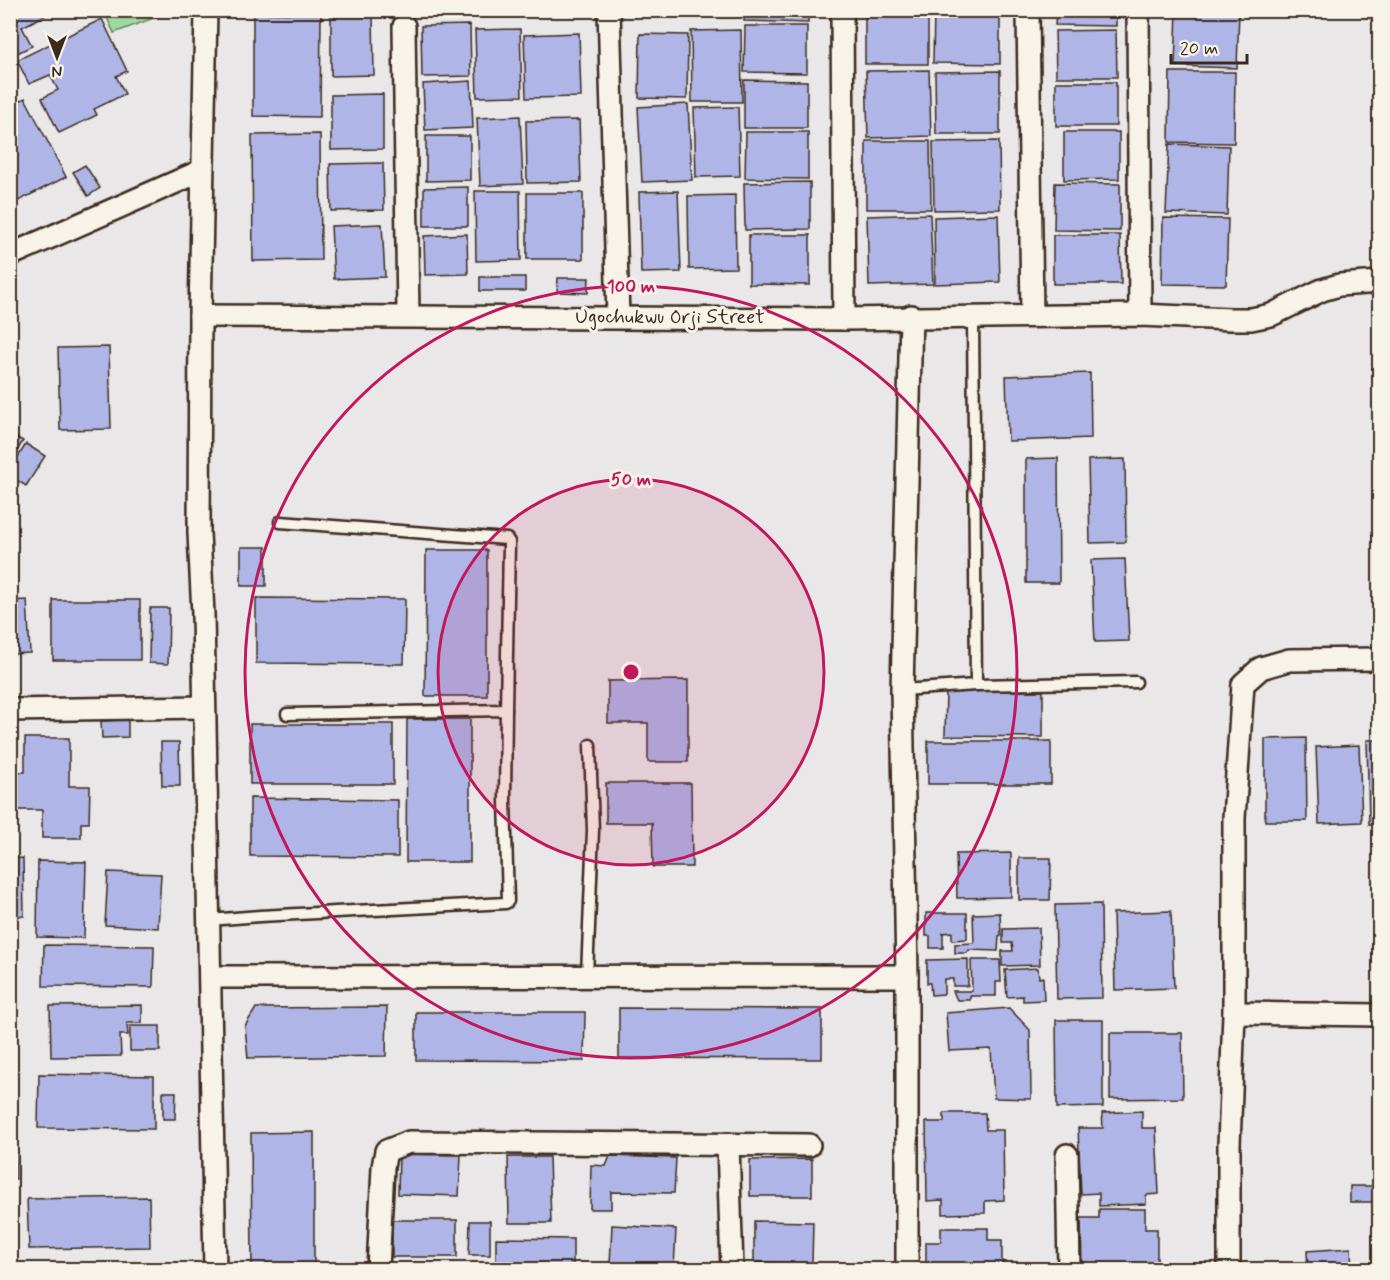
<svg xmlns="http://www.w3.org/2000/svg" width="1390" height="1280" font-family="Mynerve,sans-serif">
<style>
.green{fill:#9ddaa1;stroke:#6c8260;stroke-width:1.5}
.building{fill:#afb6e7;stroke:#3b2a1e;stroke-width:1.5}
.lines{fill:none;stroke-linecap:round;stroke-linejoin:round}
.lane-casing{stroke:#3b2a1e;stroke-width:15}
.street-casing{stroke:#3b2a1e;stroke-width:26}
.lane{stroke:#f7f3e8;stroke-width:10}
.street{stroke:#f7f3e8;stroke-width:21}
.ring{fill:none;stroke:#c2185b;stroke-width:3}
.labels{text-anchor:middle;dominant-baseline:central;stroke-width:6;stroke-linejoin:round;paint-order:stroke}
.street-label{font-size:20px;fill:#3b2a1e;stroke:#f7f3e8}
.centre{fill:#c2185b;stroke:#f7f3e8;stroke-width:3}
.ring-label{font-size:18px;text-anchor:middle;font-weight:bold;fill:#c2185b;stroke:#f7f3e8;stroke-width:6;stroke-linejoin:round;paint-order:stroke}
</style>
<rect width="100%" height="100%" fill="#e9e7e8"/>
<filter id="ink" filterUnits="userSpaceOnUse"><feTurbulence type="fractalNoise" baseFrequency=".0167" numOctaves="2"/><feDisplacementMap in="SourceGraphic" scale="12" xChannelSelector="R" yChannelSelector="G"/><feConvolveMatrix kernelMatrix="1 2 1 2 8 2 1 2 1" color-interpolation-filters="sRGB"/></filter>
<g filter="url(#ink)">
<path class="green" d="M 104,11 L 172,11 L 114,33 Z"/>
<g class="building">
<path d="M 10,10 L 55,10 L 22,27 L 32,46 L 11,56 Z"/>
<rect x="633" y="10" width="53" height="5"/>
<path d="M 694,10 L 736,10 L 736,17 L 694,16 Z"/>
<path d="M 745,10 L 808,10 L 808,23 L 744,21 Z"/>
<rect x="865" y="10" width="63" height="54"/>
<path d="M 934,10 L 1000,10 L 1000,64 L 933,63 Z"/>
<path d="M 1056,10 L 1116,10 L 1116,26 L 1055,25 Z"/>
<path d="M 1177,10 L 1239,10 L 1237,68 L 1175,66 Z"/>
<path d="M 253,13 L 321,14 L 320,117 L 253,116 Z"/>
<path d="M 331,15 L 373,15 L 374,75 L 331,76 Z"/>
<path d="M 102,19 L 127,71 L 116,76 L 125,94 L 94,109 L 97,115 L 59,133 L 42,98 L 58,90 L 50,75 L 29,84 L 17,60 Z"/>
<path d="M 470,25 L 471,76 L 422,77 L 421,26 Z"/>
<path d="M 745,26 L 807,26 L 807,73 L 744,72 Z"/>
<path d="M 520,29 L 522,96 L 477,97 L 475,30 Z"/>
<path d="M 741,30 L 742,102 L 692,102 L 691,31 Z"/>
<path d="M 1116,30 L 1117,77 L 1056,77 L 1055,31 Z"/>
<path d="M 579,33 L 581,97 L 526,98 L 524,35 Z"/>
<path d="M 640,34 L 688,35 L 687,99 L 639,98 Z"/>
<path d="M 929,70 L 931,136 L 868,138 L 866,71 Z"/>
<path d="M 1000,71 L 1000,134 L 936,134 L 935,72 Z"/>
<path d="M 1170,72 L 1235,72 L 1234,143 L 1169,142 Z"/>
<path d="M 744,80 L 807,81 L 807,128 L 744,128 Z"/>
<path d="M 471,81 L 473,128 L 425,130 L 423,84 Z"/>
<rect x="1056" y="82" width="60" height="44"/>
<path d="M 383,94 L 383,149 L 331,150 L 331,95 Z"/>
<path d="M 25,98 L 66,177 L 12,204 L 10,201 L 10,106 Z"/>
<path d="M 688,104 L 692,180 L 642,182 L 638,107 Z"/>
<path d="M 738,107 L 740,176 L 696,177 L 694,108 Z"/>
<path d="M 520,116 L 523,184 L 480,186 L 477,118 Z"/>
<path d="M 579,120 L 581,182 L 527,183 L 526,121 Z"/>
<path d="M 746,132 L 808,132 L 808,179 L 745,178 Z"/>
<path d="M 1064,132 L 1119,132 L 1119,179 L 1064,180 Z"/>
<path d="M 320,134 L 321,260 L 253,261 L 252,135 Z"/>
<path d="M 426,136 L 470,136 L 470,180 L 426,181 Z"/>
<path d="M 866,141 L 930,141 L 931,209 L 866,209 Z"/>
<path d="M 999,141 L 1000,209 L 934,210 L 933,142 Z"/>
<path d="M 1169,144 L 1229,146 L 1227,215 L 1166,213 Z"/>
<path d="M 383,163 L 384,210 L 331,211 L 330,164 Z"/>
<path d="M 85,165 L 100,188 L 88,196 L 73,172 Z"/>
<path d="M 810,182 L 810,229 L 745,230 L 744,183 Z"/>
<path d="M 1055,183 L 1120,184 L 1120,231 L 1054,230 Z"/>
<path d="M 468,187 L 468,226 L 424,226 L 424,188 Z"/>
<path d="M 475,191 L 520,191 L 521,260 L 476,261 Z"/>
<path d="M 678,191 L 681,272 L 641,273 L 639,192 Z"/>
<rect x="527" y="193" width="56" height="66"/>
<path d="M 735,195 L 736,268 L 689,269 L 688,196 Z"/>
<path d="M 930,214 L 933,284 L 869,286 L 867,216 Z"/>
<path d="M 998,215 L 1000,282 L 935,284 L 934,217 Z"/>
<path d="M 1163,218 L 1228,219 L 1226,285 L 1162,284 Z"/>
<path d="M 382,224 L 385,277 L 334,279 L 331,226 Z"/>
<path d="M 467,234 L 468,274 L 425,275 L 424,236 Z"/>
<path d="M 749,235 L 810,235 L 810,285 L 749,284 Z"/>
<path d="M 1053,235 L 1120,235 L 1121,284 L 1053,284 Z"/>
<rect x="480" y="277" width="45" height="14"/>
<path d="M 558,278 L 589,278 L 588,293 L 557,292 Z"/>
<path d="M 109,347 L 111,429 L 60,430 L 58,348 Z"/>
<path d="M 1090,373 L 1091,438 L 1008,441 L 1006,376 Z"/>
<path d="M 10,434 L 23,441 L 10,462 Z"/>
<path d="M 26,444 L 45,456 L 26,486 L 10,476 L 10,470 Z"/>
<path d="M 1058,458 L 1059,583 L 1026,583 L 1026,459 Z"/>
<path d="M 1125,459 L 1126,542 L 1090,543 L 1088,460 Z"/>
<rect x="241" y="547" width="25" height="39"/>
<path d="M 426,550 L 487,550 L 487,696 L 425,696 Z"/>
<path d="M 1125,559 L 1129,641 L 1095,642 L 1091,560 Z"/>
<path d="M 256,598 L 405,599 L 404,664 L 256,663 Z"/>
<path d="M 27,600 L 30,653 L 10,654 L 10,601 Z"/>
<rect x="53" y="600" width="87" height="60"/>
<path d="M 150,608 L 169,608 L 168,664 L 149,663 Z"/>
<path d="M 688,680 L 688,762 L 648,762 L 648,723 L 608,723 L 608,681 Z"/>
<path d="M 946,690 L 1043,691 L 1043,737 L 945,736 Z"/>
<path d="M 407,719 L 470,719 L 470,862 L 406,862 Z"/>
<path d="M 128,720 L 128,737 L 102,738 L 101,721 Z"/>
<rect x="250" y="724" width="143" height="60"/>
<path d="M 25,738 L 69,738 L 69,786 L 90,786 L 89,823 L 81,823 L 81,838 L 42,838 L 42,810 L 15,810 L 15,772 L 25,772 Z"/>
<path d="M 1306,738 L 1307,821 L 1265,821 L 1265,739 Z"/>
<path d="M 1367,740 L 1380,740 L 1380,825 L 1369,825 Z"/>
<rect x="928" y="741" width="123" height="43"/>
<path d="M 161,742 L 179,742 L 180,786 L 162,786 Z"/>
<path d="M 1359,745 L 1362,822 L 1319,824 L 1316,747 Z"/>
<path d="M 606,783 L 691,783 L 692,867 L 653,867 L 652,823 L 606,823 Z"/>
<path d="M 250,798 L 398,800 L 398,857 L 250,856 Z"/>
<path d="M 1011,853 L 1011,897 L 957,898 L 956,854 Z"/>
<path d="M 23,858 L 24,916 L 10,916 L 10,859 Z"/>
<path d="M 1019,858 L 1051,858 L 1050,900 L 1019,900 Z"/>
<path d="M 38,861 L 86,862 L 84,938 L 37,937 Z"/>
<path d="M 108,872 L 161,874 L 158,928 L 105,925 Z"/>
<path d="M 1101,904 L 1102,998 L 1057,999 L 1055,905 Z"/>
<path d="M 1171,911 L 1174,988 L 1115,990 L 1113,913 Z"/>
<path d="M 926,913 L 967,913 L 967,939 L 952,940 L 952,932 L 943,933 L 943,948 L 930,948 L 930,936 L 926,936 Z"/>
<path d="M 1000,913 L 1001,935 L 999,936 L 998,951 L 969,950 L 967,953 L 955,953 L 955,944 L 974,943 L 973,914 Z"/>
<path d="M 1039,928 L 1040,965 L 1002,966 L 1002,951 L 1013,951 L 1012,943 L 1003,943 L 1003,929 Z"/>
<path d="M 44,945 L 154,946 L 153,987 L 43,986 Z"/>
<path d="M 968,959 L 968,986 L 953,986 L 953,979 L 944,979 L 944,994 L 931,995 L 930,983 L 927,983 L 927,960 Z"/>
<path d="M 971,960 L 1000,960 L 1001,982 L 996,982 L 996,996 L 970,996 L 970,1000 L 957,1000 L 953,991 L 972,991 Z"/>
<path d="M 1038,968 L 1039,978 L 1043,977 L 1044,1000 L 1023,1001 L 1023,996 L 1007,997 L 1005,970 Z"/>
<path d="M 142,1005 L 142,1023 L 127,1023 L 128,1035 L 120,1035 L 121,1056 L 51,1057 L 50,1006 Z"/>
<path d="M 387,1007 L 386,1056 L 248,1058 L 245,1026 L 256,1008 Z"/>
<path d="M 619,1008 L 822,1009 L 822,1059 L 619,1058 Z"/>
<path d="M 1009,1008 L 1030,1030 L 1031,1099 L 994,1098 L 991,1049 L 949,1051 L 946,1013 Z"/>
<path d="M 416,1012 L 585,1012 L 584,1061 L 416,1060 Z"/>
<path d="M 1056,1020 L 1103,1020 L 1103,1107 L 1057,1108 Z"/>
<rect x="130" y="1026" width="30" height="25"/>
<path d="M 1110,1033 L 1182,1033 L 1183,1098 L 1110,1099 Z"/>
<path d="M 10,1068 L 15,1068 L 16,1179 L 10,1179 Z"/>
<path d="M 39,1074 L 154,1076 L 154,1129 L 38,1128 Z"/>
<path d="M 163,1092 L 176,1092 L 175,1119 L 163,1119 Z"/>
<path d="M 1142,1111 L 1142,1128 L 1156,1128 L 1159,1194 L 1146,1195 L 1146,1204 L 1099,1206 L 1099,1193 L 1081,1194 L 1078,1128 L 1103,1128 L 1102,1113 Z"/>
<path d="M 944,1113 L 985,1113 L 986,1130 L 1003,1130 L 1004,1200 L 985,1201 L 985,1213 L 943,1214 L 943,1200 L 927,1201 L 926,1122 L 944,1122 Z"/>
<path d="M 314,1132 L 314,1270 L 252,1270 L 251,1133 Z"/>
<path d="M 399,1154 L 461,1155 L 459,1196 L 398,1194 Z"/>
<path d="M 610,1156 L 676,1158 L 674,1193 L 611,1192 L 611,1209 L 590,1209 L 591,1165 L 606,1166 Z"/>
<path d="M 508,1157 L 549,1157 L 551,1223 L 509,1223 Z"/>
<path d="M 812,1159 L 812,1196 L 750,1196 L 750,1160 Z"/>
<path d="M 1350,1186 L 1376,1186 L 1375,1202 L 1350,1202 Z"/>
<path d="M 149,1197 L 150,1247 L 29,1249 L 27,1199 Z"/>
<path d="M 1099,1209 L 1145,1209 L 1145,1229 L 1157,1229 L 1157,1270 L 1082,1270 L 1081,1218 L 1099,1218 Z"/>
<rect x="392" y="1220" width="65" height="37"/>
<path d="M 470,1221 L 490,1221 L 490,1255 L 469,1255 Z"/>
<path d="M 754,1221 L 813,1222 L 812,1263 L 754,1262 Z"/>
<path d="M 612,1225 L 676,1229 L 674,1268 L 610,1264 Z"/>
<path d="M 941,1228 L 988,1228 L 988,1240 L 1002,1240 L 1002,1270 L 926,1270 L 926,1242 L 941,1242 Z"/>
<path d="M 496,1238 L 573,1239 L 573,1270 L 496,1270 Z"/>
<path d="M 1351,1248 L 1352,1270 L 1308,1270 L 1307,1251 Z"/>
</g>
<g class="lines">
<defs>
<g id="lane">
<path d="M 973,316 L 976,685"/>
<path d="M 280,522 L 507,539 L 509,542 L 506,710"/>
<path d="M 902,690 L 976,685 L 1136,682"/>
<path d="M 209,920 L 260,916 L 506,903 L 508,901 L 505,800 L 506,710 L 287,714"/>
<path d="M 587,975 L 593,830 L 590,745"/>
</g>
<g id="street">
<path d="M 206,10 L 200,316 L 199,533 L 203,614 L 215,1270"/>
<path d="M 609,10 L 618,317"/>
<path d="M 842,10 L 844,319"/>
<path d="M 1028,10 L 1032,315"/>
<path d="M 1138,10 L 1140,315"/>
<path d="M 404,26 L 408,316"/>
<path d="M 10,255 L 201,171"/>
<path d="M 200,316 L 844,319 L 1140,315 L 1231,319 L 1251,319 L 1271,315 L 1322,290 L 1339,285 L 1380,282"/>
<path d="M 10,710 L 204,707"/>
<path d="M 210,977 L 907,976"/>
<path d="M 1234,1013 L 1380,1015"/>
<path d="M 728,1144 L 732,1270"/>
<path d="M 1067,1155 L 1069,1270"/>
<path d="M 378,1270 L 383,1167 L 386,1151 L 409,1142 L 809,1145"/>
<path d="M 907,1270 L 907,976 L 902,690 L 911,316"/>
<path d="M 1229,1270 L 1229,1145 L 1234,1013 L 1234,818 L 1243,684 L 1261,668 L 1289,660 L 1380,659"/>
</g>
</defs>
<use href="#lane" class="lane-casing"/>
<use href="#street" class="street-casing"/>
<use href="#lane" class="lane"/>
<use href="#street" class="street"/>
</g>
</g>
<circle cx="631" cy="672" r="193" fill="#c2185b" fill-opacity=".12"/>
<g class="ring">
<circle cx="631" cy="672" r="193"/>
<circle cx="631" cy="672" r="386"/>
</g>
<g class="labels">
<g class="street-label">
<text x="670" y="317">Ugochukwu Orji Street</text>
</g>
</g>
<circle cx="631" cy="672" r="9" class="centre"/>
<g class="ring-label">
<text x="631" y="292">100 m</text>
<text x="631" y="485">50 m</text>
</g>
<rect width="1390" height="1280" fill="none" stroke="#f7f3e8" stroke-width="36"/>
<rect x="18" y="18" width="1354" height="1244" fill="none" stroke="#3b2a1e" stroke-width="2" filter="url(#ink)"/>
<g transform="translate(57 57) rotate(180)" stroke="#f7f3e8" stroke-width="4.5" paint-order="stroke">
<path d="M0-4.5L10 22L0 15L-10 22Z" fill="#3b2a1e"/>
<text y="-9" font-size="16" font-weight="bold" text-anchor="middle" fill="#3b2a1e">N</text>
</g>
<path d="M1171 54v9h76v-9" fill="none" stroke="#3b2a1e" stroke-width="3"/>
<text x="1180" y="54" font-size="18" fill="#3b2a1e" stroke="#f7f3e8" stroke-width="4.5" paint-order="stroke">20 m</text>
</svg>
